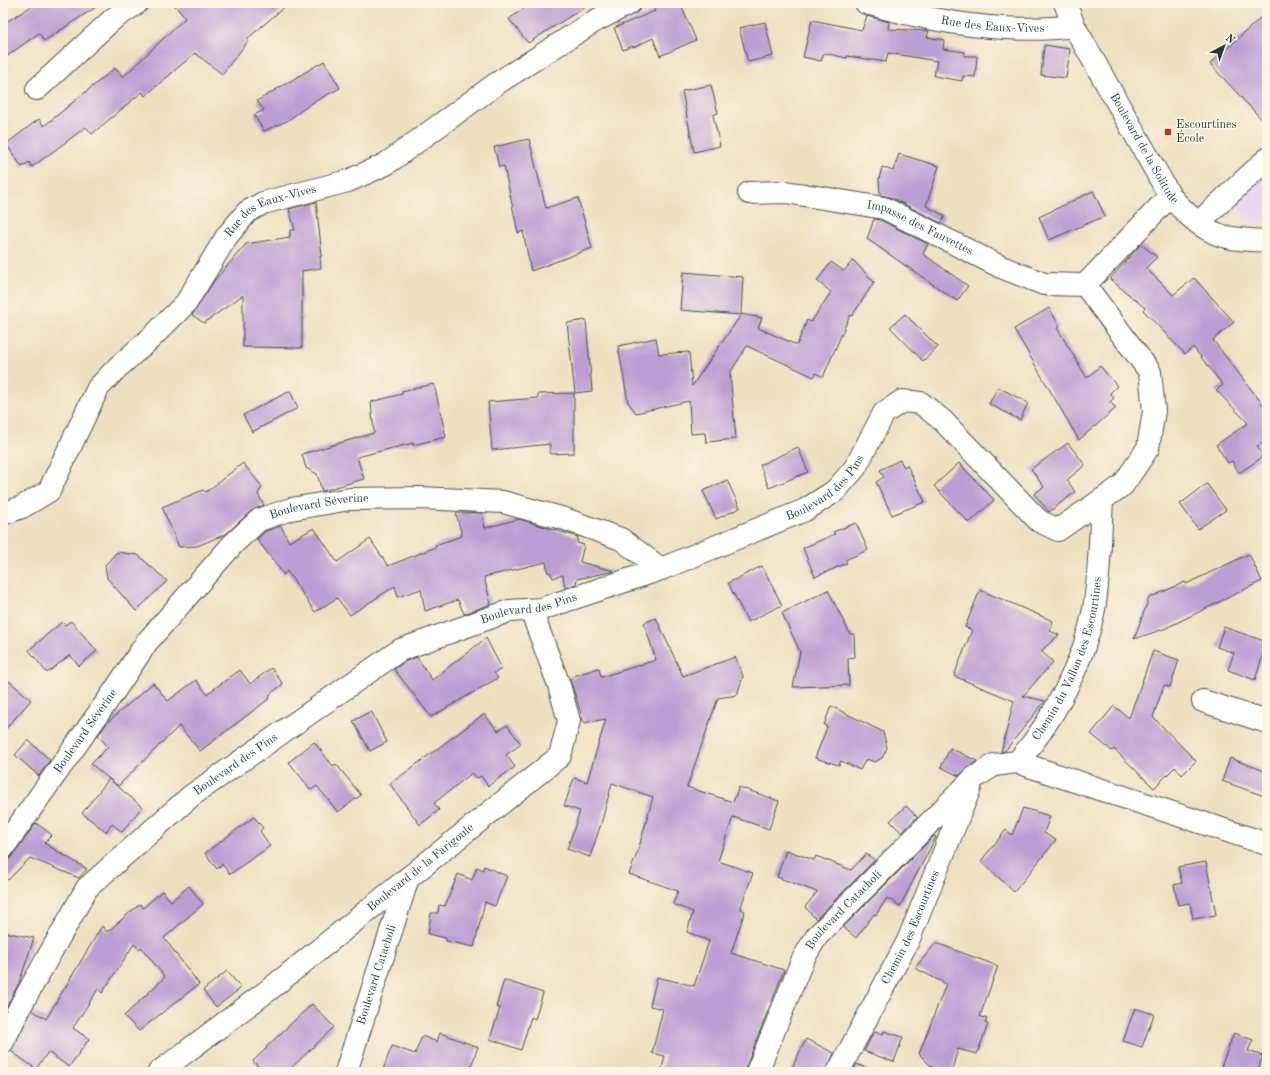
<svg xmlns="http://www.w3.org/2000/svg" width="1270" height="1075" font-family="'Old Standard TT',serif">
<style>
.built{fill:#e3d3f2}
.building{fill:#bd9ed4}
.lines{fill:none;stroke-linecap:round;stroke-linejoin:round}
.minor-casing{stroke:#3e5549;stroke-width:24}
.minor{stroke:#fff;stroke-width:22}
.poi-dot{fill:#c8321e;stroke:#fcf5e5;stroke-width:1.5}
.labels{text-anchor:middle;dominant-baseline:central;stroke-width:3;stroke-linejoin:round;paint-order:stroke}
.street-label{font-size:12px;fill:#1f3d34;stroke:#fcf5e5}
.poi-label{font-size:12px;fill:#1f3d34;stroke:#fcf5e5;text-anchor:start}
</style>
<rect width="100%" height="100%" fill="#fcf5e5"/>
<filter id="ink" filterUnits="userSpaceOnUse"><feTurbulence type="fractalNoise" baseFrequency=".025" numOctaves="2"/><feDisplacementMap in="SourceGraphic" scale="8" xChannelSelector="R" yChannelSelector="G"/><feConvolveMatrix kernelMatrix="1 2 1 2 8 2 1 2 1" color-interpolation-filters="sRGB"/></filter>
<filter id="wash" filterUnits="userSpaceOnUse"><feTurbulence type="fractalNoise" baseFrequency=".012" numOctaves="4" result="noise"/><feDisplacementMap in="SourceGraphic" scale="16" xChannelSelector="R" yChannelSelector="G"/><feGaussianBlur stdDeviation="0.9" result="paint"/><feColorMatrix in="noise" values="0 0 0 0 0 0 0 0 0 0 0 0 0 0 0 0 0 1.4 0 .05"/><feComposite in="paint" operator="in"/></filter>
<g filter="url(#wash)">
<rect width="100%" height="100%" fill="#eee0bf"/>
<path class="built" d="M 1267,172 L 1267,221 L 1247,220 L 1235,201 Z"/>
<g id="blocks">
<g class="building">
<path d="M 37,3 L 102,3 L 44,41 L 39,33 L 3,59 L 3,24 Z"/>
<path d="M 173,3 L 289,3 L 247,39 L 249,40 L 222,74 L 195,53 L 145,96 L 142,92 L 92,134 L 86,127 L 32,167 L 29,162 L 22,167 L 6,144 L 39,119 L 44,126 L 115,68 L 123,77 L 185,18 Z"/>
<path d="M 531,3 L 591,3 L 528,43 L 509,19 Z"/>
<path d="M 651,3 L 680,3 L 696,40 L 660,56 L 653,38 L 634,47 L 633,46 L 623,50 L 614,28 L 655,11 Z"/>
<path d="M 1267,12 L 1267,125 L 1210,64 Z"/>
<path d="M 867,16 L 889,22 L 888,29 L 929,31 L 927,37 L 944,40 L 943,49 L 965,52 L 964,56 L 977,56 L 975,77 L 963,76 L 962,81 L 934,76 L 937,61 L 888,53 L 886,62 L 847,56 L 847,58 L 824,53 L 821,61 L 803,57 L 812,20 L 862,30 Z"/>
<path d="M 765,22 L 773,56 L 748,62 L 739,28 Z"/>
<path d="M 1044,45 L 1070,49 L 1066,78 L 1041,75 Z"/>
<path d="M 324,61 L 340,88 L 312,103 L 287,121 L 264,131 L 254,115 L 264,110 L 257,101 Z"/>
<path d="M 711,85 L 718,113 L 713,115 L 720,146 L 694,152 L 682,91 Z"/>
<path d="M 529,139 L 546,208 L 578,198 L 592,248 L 531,271 L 523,231 L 518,233 L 504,166 L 499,167 L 494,147 Z"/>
<path d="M 899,154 L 939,166 L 926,206 L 945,216 L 941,223 L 890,197 L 880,195 L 879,179 L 882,167 L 893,171 Z"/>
<path d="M 1093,191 L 1105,216 L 1049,240 L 1039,217 Z"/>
<path d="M 316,202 L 322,256 L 320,256 L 321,268 L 302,271 L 302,348 L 243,347 L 243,295 L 204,323 L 192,315 L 214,281 L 246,244 L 290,237 L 290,230 L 295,230 L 289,209 Z"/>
<path d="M 874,219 L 880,220 L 928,244 L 923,254 L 968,286 L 957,301 L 867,239 Z"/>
<path d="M 1141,244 L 1157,257 L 1146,268 L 1173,295 L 1194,278 L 1234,322 L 1213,340 L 1267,410 L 1267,443 L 1266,441 L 1257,446 L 1264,456 L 1239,473 L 1232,461 L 1228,463 L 1216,445 L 1248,423 L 1216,390 L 1223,385 L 1193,347 L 1185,354 L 1143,310 L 1145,308 L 1110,279 Z"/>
<path d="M 853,260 L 874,282 L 852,316 L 850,315 L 823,377 L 816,373 L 814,377 L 747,346 L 730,373 L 736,439 L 706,442 L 705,433 L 691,434 L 689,401 L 636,413 L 628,402 L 618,346 L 656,338 L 659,354 L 689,352 L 692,386 L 741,315 L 680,310 L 683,272 L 743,277 L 741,314 L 762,318 L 758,328 L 797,345 L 807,320 L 811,322 L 831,292 L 817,281 L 831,262 L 844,271 Z"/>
<path d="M 1049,308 L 1060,327 L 1057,328 L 1087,378 L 1100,366 L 1117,386 L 1110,393 L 1114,398 L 1110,402 L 1116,408 L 1079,440 L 1014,329 Z"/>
<path d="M 905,314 L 938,347 L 923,361 L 890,327 Z"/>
<path d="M 586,320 L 592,391 L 575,393 L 567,323 Z"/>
<path d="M 434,384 L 446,437 L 413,445 L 413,443 L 357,457 L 364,479 L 322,491 L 317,474 L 306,468 L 302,454 L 374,433 L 371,402 L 402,394 L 402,391 Z"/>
<path d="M 998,387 L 1028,403 L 1020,420 L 989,404 Z"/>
<path d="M 290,391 L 298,408 L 252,432 L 243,415 Z"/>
<path d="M 574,393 L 574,453 L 550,454 L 550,444 L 492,450 L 488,402 L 538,398 L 538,394 Z"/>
<path d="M 1068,443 L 1085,465 L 1067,480 L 1075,492 L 1049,512 L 1034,494 L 1044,487 L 1031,469 Z"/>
<path d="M 798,447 L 808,472 L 769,488 L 760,465 Z"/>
<path d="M 900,460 L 904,467 L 907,465 L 925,502 L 892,515 L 876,482 L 884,477 L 880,470 Z"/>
<path d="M 243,463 L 262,487 L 258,494 L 264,505 L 251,511 L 226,534 L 197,546 L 179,547 L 162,507 L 203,490 L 206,492 Z"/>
<path d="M 959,463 L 994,500 L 969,523 L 934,486 Z"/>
<path d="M 727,480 L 740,508 L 716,519 L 703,491 Z"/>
<path d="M 1207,484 L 1226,510 L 1198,529 L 1180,504 Z"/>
<path d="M 456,513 L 482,513 L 485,528 L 519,519 L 578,537 L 577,543 L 584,545 L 580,562 L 614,571 L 577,579 L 576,584 L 565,588 L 563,575 L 553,578 L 550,572 L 548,573 L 546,562 L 484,577 L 491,604 L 464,614 L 458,600 L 425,611 L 421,589 L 398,597 L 395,586 L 350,615 L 337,598 L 315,612 L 287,571 L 284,575 L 257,539 L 266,531 L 281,526 L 289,542 L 314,528 L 337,562 L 370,539 L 388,566 L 436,547 L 435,545 L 462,536 Z"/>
<path d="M 856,523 L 868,550 L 845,560 L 847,563 L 815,577 L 803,548 L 835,534 L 833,532 Z"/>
<path d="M 117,552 L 138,555 L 167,581 L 136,611 L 107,578 L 105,565 Z"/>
<path d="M 1249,554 L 1262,581 L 1164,629 L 1134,639 L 1149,598 L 1185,582 L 1186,584 Z"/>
<path d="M 762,566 L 782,605 L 748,622 L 728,583 Z"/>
<path d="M 828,590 L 850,634 L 854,634 L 855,657 L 848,658 L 849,685 L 793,687 L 800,652 L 782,613 Z"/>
<path d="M 980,590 L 1053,621 L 1050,631 L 1059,635 L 1041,651 L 1053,662 L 1023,696 L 1045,701 L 1005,751 L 1001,752 L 1014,701 L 954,676 L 972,630 L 965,627 Z"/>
<path d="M 656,618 L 683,676 L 735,657 L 743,676 L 737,695 L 718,698 L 687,787 L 733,802 L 739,787 L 779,801 L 769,829 L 733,817 L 718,861 L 753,873 L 740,909 L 745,911 L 731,953 L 784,970 L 744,1072 L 661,1072 L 665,1056 L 652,1053 L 663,1009 L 650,1006 L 657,977 L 694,986 L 709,941 L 687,932 L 693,912 L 673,904 L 678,891 L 629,874 L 638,851 L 653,797 L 612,783 L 601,824 L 590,857 L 567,849 L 580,811 L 564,806 L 574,778 L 587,782 L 606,719 L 584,723 L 570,679 L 576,675 L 599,668 L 601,677 L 656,660 L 644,623 Z"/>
<path d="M 71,621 L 97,651 L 79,666 L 70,655 L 47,673 L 29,650 L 62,622 L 65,625 Z"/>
<path d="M 1224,627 L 1267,642 L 1255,680 L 1228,670 L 1234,653 L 1217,647 Z"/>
<path d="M 486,638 L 502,669 L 494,673 L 498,678 L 431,717 L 394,669 L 406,661 L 417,657 L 432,680 Z"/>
<path d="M 1153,651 L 1179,660 L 1170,687 L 1164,685 L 1153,717 L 1196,761 L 1182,775 L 1175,767 L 1154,788 L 1114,749 L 1112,751 L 1091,734 L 1114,706 L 1129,718 Z"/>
<path d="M 271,668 L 283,684 L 269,695 L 270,698 L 200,751 L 179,726 L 118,786 L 91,764 L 108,747 L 98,735 L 107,723 L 153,683 L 168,701 L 196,680 L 207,694 L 240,670 L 250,684 Z"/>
<path d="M 3,676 L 31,700 L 3,732 Z"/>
<path d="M 831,706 L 883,732 L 887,748 L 882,758 L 875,762 L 866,759 L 860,770 L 841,761 L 839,765 L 815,758 L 827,727 L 824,725 Z"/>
<path d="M 371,711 L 387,742 L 370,751 L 353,721 Z"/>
<path d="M 484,714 L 498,731 L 507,725 L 521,744 L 506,755 L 515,767 L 488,786 L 481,776 L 477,778 L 472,773 L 434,803 L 439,810 L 420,825 L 390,784 Z"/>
<path d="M 28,740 L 50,760 L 39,776 L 15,755 Z"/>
<path d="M 314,742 L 333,766 L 336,764 L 361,795 L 338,812 L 317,786 L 311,790 L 289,762 Z"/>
<path d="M 950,748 L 977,761 L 959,776 L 941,767 Z"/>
<path d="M 1230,758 L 1267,772 L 1267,797 L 1222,781 Z"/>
<path d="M 109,779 L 142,807 L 122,832 L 112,824 L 106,832 L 82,813 Z"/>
<path d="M 906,806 L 917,817 L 902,833 L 890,821 Z"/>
<path d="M 1023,808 L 1050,816 L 1044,833 L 1056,840 L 1014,892 L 981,861 L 1006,830 L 1012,835 Z"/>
<path d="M 254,817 L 263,828 L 260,831 L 270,846 L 230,874 L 222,864 L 217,869 L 205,853 Z"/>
<path d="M 36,823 L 52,835 L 44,843 L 87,869 L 79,878 L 30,858 L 8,880 L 3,876 L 3,868 Z"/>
<path d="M 934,836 L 936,837 L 900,906 L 887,898 L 876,915 L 874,914 L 856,938 L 843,927 Z"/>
<path d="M 786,850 L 814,860 L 816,856 L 851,870 L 866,854 L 875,860 L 816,919 L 805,907 L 817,892 L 777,877 Z"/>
<path d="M 1206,862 L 1216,915 L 1193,919 L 1190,903 L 1178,905 L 1174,885 L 1182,883 L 1178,867 Z"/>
<path d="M 484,866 L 507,876 L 495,906 L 485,902 L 474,947 L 446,941 L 446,938 L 428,934 L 431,913 L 438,913 L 439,905 L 445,906 L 458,874 L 472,880 L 477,867 L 483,870 Z"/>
<path d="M 189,886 L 203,904 L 164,938 L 199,984 L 139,1031 L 124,1016 L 165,977 L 141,947 L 139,949 L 134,944 L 102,993 L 98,989 L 73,1028 L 89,1039 L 69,1067 L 48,1052 L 36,1069 L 11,1051 L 32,1010 L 46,1019 L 102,926 L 107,932 L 140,904 L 143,908 L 162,891 L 171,901 Z"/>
<path d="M 3,932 L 34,938 L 19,983 L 3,1013 Z"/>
<path d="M 936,943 L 998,966 L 980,1016 L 987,1019 L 985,1023 L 988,1024 L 977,1054 L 958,1049 L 951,1072 L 937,1072 L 919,1054 L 946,984 L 915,968 Z"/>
<path d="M 227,971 L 241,988 L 216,1007 L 203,990 Z"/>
<path d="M 504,980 L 543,993 L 535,1019 L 531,1017 L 521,1050 L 490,1039 L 500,1008 L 496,1007 Z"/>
<path d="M 312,1004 L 334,1027 L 287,1072 L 263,1072 L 253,1061 L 267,1048 L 266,1047 Z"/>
<path d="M 1135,1008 L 1154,1014 L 1142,1047 L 1123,1041 Z"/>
<path d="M 884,1031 L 903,1037 L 894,1062 L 864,1051 L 874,1032 L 883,1034 Z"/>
<path d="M 440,1033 L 478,1047 L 469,1072 L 382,1072 L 392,1046 L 415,1054 L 422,1036 L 437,1042 Z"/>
<path d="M 1234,1033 L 1253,1040 L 1248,1051 L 1263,1056 L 1257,1072 L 1219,1072 Z"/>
<path d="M 806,1039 L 834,1053 L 826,1072 L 790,1072 Z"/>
<path d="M 857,1064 L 874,1072 L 852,1072 Z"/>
</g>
</g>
</g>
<g filter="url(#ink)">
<use href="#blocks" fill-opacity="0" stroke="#3e5549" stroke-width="1"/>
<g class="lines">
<defs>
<g id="minor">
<path id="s1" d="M 866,3 C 933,22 1005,35 1074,26"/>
<path id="s2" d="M 1065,3 L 1074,26 L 1170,196 C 1184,212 1205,233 1227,237 C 1240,240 1254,240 1267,241"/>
<path d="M 37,89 L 113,19 L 137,3"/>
<path id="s3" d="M 749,193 L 786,192 L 884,208 L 1001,267 L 1044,284 L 1085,285"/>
<path d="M 1198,223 L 1267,159"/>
<path id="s4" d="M 3,514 L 22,507 L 49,491 L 98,388 L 118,367 L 151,338 L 186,303 L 227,236 L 247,212 L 263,203 L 348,181 L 386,164 L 496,84 L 595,21 L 630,3"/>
<path d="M 1203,701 L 1267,722"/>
<path d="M 1017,762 L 1267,844"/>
<path id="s5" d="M 3,848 L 113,693 L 147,642 L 233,544 L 259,520 L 291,509 L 350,499 L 420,498 L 503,502 L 565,519 L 621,539 L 661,569"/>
<path id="s6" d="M 3,1042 L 21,1005 L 87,888 L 191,796 L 400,650 L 509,611 L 541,609 L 661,569 L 805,510 L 835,491 L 855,468 L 884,413 L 902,401 L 921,403 L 943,421 L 1039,521 L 1058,530 L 1123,485 L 1148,448 L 1154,411 L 1150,372 L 1085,285 L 1170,196"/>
<path id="s7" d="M 159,1072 L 270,989 L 560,756 L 569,721 L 559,685 L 531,610"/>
<path id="s8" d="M 346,1072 L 408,878"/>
<path id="s9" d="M 757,1072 L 803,959 L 817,936 L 974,778 L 994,765 L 1017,762 C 1053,722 1084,662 1094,609 C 1100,573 1100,536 1102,500"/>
<path id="s10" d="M 838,1072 L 908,941 L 970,788"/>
</g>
</defs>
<use href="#minor" class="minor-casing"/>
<use href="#minor" class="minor"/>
</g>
</g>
<rect class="poi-dot" x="1164" y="128" width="8" height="8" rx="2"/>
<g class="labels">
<g class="street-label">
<text stroke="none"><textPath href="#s1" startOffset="129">Rue des Eaux-Vives</textPath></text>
<text stroke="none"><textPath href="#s2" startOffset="166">Boulevard de la Solitude</textPath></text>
<text stroke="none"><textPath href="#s4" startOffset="419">Rue des Eaux-Vives</textPath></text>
<text stroke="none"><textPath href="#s3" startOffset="177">Impasse des Fauvettes</textPath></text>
<text stroke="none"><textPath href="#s6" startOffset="1029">Boulevard des Pins</textPath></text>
<text stroke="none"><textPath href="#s5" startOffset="479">Boulevard Séverine</textPath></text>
<text stroke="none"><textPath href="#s6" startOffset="705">Boulevard des Pins</textPath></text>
<text stroke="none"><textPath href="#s9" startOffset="536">Chemin du Vallon des Escourtines</textPath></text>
<text stroke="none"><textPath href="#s5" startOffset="143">Boulevard Séverine</textPath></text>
<text stroke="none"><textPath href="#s6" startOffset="369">Boulevard des Pins</textPath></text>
<text stroke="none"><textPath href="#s7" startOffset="332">Boulevard de la Farigoule</textPath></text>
<text stroke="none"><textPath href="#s9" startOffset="186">Boulevard Catacholi</textPath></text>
<text stroke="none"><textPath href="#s10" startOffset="162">Chemin des Escourtines</textPath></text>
<text stroke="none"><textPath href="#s8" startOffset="102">Boulevard Catacholi</textPath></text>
</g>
<g class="poi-label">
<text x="1176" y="125">Escourtines<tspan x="1176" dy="14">École</tspan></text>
</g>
</g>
<rect width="1270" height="1075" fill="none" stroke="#fcf5e5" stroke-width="16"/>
<g transform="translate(1224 46) rotate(41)" stroke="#fcf5e5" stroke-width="3" paint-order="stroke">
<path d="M0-3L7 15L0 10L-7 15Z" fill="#1f3d34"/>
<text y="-6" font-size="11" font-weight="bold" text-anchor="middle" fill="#1f3d34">N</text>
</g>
</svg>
